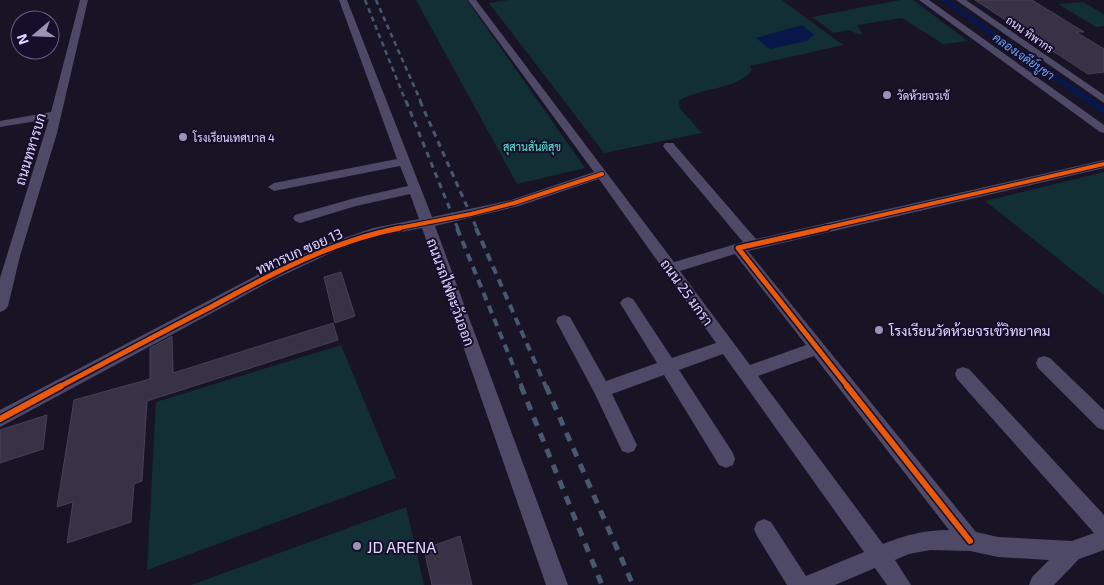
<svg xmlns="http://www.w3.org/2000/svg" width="1104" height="585" font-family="'Exo 2',Sarabun,sans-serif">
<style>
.green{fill:#112f34}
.water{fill:#071749}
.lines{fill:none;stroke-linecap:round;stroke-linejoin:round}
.canal{fill:#071749;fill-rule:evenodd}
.building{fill:#393246;stroke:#463f58}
.minor{fill:#4d4966;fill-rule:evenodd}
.rail-far3{stroke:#475870;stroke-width:2.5;stroke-dasharray:5 4;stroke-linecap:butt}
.rail-far2{stroke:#475870;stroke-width:3;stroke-dasharray:6 5;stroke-linecap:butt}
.rail-far1{stroke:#475870;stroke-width:4;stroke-dasharray:8 6;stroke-linecap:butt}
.rail{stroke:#475870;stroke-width:5;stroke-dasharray:9 8;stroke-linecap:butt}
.cycleway-far2-casing{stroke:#160e2b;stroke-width:6}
.cycleway-far1-casing{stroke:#160e2b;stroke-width:8}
.cycleway-casing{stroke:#160e2b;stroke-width:9}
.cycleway-far2{stroke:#e8590c;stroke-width:4}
.cycleway-far1{stroke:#e8590c;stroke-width:5}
.cycleway{stroke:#e8590c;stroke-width:6}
.poi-dot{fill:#9b93b3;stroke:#160e2b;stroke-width:2}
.labels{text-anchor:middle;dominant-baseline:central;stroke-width:4;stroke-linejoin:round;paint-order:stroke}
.far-street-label{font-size:11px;fill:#e1d8ff;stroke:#160e2b}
.far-poi-label{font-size:11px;fill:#e1d8ff;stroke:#160e2b;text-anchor:start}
.far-park-label{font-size:11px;fill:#57ecd8;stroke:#160e2b}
.far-water-label{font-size:12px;font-style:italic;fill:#66a6ff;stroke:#160e2b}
.street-label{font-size:14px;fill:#e1d8ff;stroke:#160e2b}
.poi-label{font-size:14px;fill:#e1d8ff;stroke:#160e2b;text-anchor:start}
.near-poi-label{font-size:16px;fill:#e1d8ff;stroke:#160e2b;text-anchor:start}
</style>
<rect width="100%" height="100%" fill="#191425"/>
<g class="green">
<path d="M 416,0 L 467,0 L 585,168 L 517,184 Z"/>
<path d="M 508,0 L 782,0 L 843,45 L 750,66 L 752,70 C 735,91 700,87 679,101 L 680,109 L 702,133 L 604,153 L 489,3 Z"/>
<path d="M 900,0 L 913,0 L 968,41 L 943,44 L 902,18 L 857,25 L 862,33 L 860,35 L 849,30 L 834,33 L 812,17 Z"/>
<path d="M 1083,2 L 1104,14 L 1104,26 L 1096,27 L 1058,4 Z"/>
<path d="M 1104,172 L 1104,295 L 985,201 Z"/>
<path d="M 341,345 L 396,478 L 147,570 L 156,402 Z"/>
<path d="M 406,507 L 424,585 L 191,585 Z"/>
</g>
<path class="water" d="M 802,25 L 814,35 L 807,41 L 770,49 L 756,38 Z"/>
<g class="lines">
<path class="canal" d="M 940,0 L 949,0 L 1104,107 L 1104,115 Z"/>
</g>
<g class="building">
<path d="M 975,0 L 1032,0 L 1084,32 L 1076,32 L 1104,49 L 1104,72 L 1088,74 Z"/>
<path d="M 341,272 L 355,316 L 335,323 L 324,277 Z"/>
<path d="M 333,323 L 338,340 L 147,401 L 142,481 L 134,484 L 131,522 L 67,543 L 73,502 L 57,507 L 74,400 L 150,379 L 150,348 L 172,336 L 173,373 Z"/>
<path d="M 47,415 L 43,449 L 0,463 L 0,430 Z"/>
<path d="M 460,536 L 472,585 L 432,585 L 424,549 Z"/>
</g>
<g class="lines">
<g class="minor">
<path d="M 80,0 L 88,0 L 57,133 L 20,256 L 8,306 L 5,310 L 0,312 L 0,278 L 49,119 L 0,127 L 0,121 L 51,112 Z"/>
<path d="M 339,0 L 347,0 L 432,217 L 511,200 L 594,172 L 468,0 L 476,0 L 674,262 L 743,242 L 665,149 L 663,146 L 665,143 L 673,143 L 756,239 L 1104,160 L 1104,168 L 748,251 L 976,532 L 998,537 L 1072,541 L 1094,533 L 957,379 L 955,374 L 957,369 L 963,367 L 969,369 L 1104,515 L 1104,550 L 1079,559 L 1054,585 L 1029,585 L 1032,577 L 1049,560 L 998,557 L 970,551 L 930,550 L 909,554 L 895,560 L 911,585 L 887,585 L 875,568 L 835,585 L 787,585 L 757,536 L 754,529 L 757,522 L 764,519 L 771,522 L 806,576 L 864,552 L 723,354 L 679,370 L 733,453 L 735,459 L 733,465 L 726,468 L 719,465 L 664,375 L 612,394 L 637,445 L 634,451 L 628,453 L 622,451 L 595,394 L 556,321 L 558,317 L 564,315 L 570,317 L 606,381 L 657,363 L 620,303 L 623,299 L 628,297 L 633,299 L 672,358 L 716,343 L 599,179 L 519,206 L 435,226 L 568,585 L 546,585 L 422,228 L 375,237 L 337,250 L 273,280 L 0,427 L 0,410 L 263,272 L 327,244 L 373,228 L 419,219 L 410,194 L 356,206 L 300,223 L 295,221 L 293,218 L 295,215 L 355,198 L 408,186 L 400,166 L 274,191 L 268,187 L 274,183 L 397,159 ZM 735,254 L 806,345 L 750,365 L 680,271 ZM 814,356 L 949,530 C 924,530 906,535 883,544 L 758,376 Z"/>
<path d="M 919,0 L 929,0 L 1104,125 L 1104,133 L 1100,132 Z"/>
<path d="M 956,0 L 966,0 L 1104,95 L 1104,103 Z"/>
<path d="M 1044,356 L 1050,358 L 1104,410 L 1104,430 L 1098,428 L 1038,368 L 1036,363 L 1038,358 Z"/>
</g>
<g class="rail-far3">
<path d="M 365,0 L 406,102"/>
<path d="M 376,0 L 421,102"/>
</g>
<g class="rail-far2">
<path d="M 406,101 L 458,229"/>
<path d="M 420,101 L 477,229"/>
</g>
<g class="rail-far1">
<path d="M 457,228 L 522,387"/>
<path d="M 476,228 L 546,387"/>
</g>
<g class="rail">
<path d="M 521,386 L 602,585"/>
<path d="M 546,386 L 633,585"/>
</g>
<defs>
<g id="cycleway-far2">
<path d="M 394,229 L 471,214 L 514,203 L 602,174"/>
<path d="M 821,229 L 1104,164"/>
</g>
<g id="cycleway-far1">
<path d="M 827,228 L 738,248 L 848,387"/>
<path d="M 59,387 C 110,360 160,333 211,307 C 271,274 332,241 400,228"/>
</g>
<g id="cycleway">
<path d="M 847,386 L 970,541"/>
<path d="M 0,419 L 61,386"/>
</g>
</defs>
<use href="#cycleway-far2" class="cycleway-far2-casing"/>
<use href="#cycleway-far1" class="cycleway-far1-casing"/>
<use href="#cycleway" class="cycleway-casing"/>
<use href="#cycleway-far2" class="cycleway-far2"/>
<use href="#cycleway-far1" class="cycleway-far1"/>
<use href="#cycleway" class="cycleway"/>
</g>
<g class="poi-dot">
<circle cx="887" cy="95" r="5"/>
<circle cx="183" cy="137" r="5"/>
<circle cx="879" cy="330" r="5"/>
<circle cx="357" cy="546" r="5"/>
</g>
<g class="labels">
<g class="far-street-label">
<text transform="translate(1030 34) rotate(35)">ถนน ทิพากร</text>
</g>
<g class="far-poi-label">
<text x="897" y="95">วัดห้วยจรเข้</text>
<text x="193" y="137">โรงเรียนเทศบาล 4</text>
</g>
<g class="far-park-label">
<text x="532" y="146">สุสานสันติสุข</text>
</g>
<g class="far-water-label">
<text transform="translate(1024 56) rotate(35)">คลองเจดีย์บูชา</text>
</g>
<g class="street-label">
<text transform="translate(30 149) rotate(-73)">ถนนทหารบก</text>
<text transform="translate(299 251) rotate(-24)">ทหารบก ซอย 13</text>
<text transform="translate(451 292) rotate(70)">ถนนรถไฟตะวันออก</text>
<text transform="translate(687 292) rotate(54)">ถนน 25 มกรา</text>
</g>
<g class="poi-label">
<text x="889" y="330">โรงเรียนวัดห้วยจรเข้วิทยาคม</text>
</g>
<g class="near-poi-label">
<text x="367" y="546">JD ARENA</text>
</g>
</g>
<g transform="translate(35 35) rotate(251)"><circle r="24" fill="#160e2b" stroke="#675f80"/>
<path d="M0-4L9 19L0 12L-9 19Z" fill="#9b93b3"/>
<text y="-8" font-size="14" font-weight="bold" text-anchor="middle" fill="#e1d8ff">N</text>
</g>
</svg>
